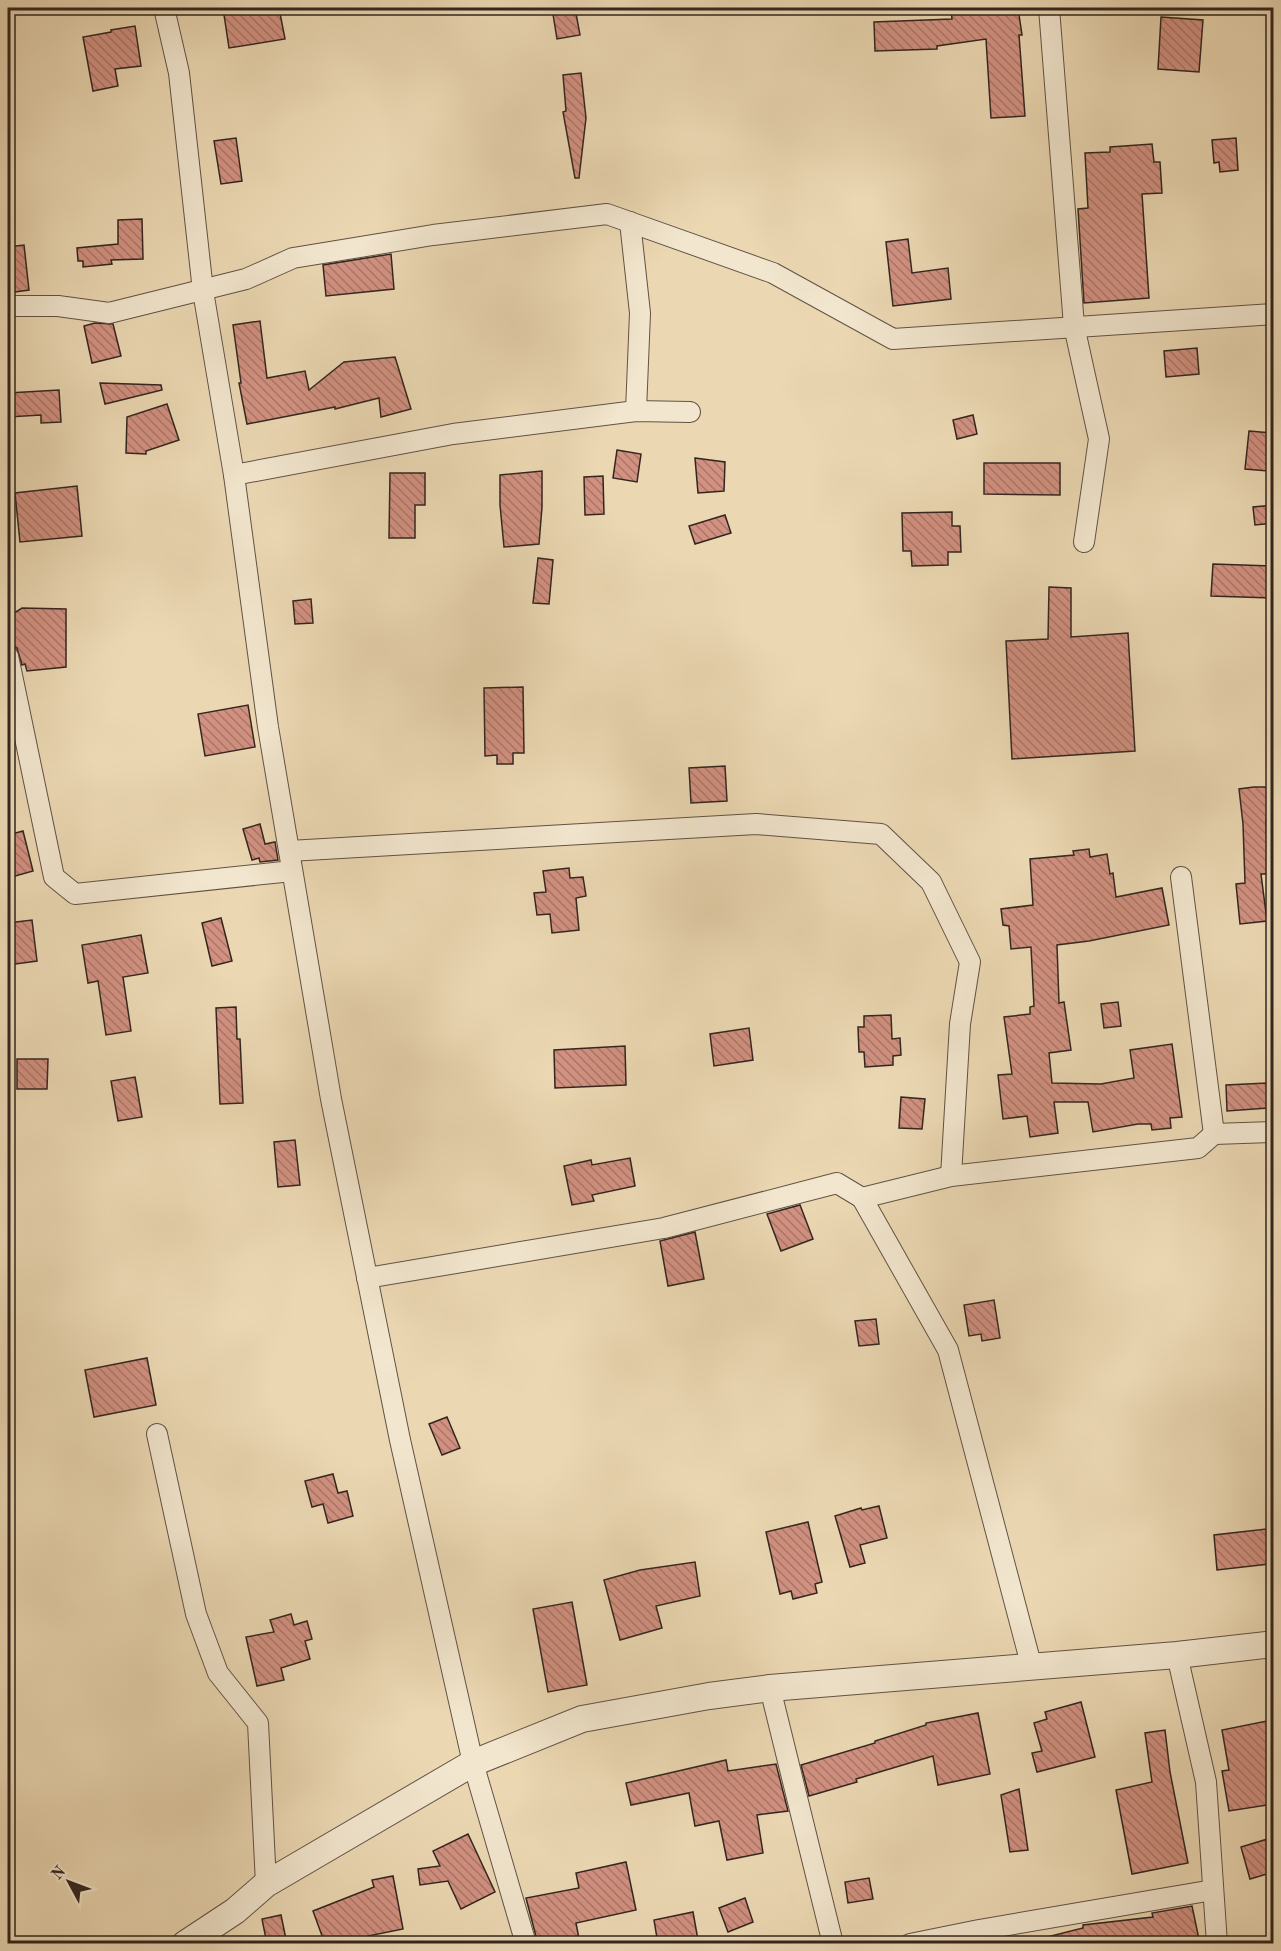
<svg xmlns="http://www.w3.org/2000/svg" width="1281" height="1951" font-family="'Old Standard TT',serif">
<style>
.building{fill:url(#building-back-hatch);stroke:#33261f;stroke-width:1.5}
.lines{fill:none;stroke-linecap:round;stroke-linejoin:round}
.minor-casing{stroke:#615244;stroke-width:22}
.tertiary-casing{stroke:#615244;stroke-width:28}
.minor{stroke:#f2e6ce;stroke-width:20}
.tertiary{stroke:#f2e6ce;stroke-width:26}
</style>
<defs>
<pattern id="building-back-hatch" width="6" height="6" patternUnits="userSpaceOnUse" patternTransform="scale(1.5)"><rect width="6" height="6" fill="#d29181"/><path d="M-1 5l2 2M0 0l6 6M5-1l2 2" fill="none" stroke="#ab7669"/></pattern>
</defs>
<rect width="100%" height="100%" fill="#ebd8b3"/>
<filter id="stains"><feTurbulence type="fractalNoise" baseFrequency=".00333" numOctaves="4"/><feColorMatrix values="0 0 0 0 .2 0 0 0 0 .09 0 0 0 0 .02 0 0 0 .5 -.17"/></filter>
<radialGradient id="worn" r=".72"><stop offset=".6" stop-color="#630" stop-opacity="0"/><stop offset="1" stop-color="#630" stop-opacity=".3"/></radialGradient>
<g class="building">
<path d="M 223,8 L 279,8 L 285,39 L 229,48 Z"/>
<path d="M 552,8 L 575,8 L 580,35 L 557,39 Z"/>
<path d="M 968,8 L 1018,8 L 1022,35 L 1019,35 L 1025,116 L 991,118 L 986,39 L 937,46 L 937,49 L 875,51 L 874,22 L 952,19 L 951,10 Z"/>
<path d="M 1161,17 L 1203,20 L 1199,72 L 1158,69 Z"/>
<path d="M 135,26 L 141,66 L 115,69 L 118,86 L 93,91 L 83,37 L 111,32 L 111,30 Z"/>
<path d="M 581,73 L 586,118 L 579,178 L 575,178 L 563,112 L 566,111 L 563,75 Z"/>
<path d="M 236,138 L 242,181 L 221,184 L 214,141 Z"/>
<path d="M 1236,138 L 1238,170 L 1220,172 L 1219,162 L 1214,163 L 1212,140 Z"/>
<path d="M 1152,144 L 1154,162 L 1160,162 L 1162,193 L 1142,194 L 1149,298 L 1084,303 L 1078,209 L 1088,208 L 1085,153 L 1110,152 L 1110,147 Z"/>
<path d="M 142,219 L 143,259 L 111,260 L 112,264 L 83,267 L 83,261 L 78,261 L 77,248 L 118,244 L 118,220 Z"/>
<path d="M 908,239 L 912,273 L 948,268 L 951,299 L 893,306 L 886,242 Z"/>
<path d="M 24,245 L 29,290 L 8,293 L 8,247 Z"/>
<path d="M 391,254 L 394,289 L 326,296 L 323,265 Z"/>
<path d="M 260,321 L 267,378 L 305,371 L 309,390 L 344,362 L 395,357 L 411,409 L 381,417 L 379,398 L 335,409 L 335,407 L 247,424 L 239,383 L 241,383 L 233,325 Z"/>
<path d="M 95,323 L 113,324 L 121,356 L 92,363 L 84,326 Z"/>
<path d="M 1197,348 L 1199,374 L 1166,377 L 1164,351 Z"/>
<path d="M 100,383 L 161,385 L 162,390 L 105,404 Z"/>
<path d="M 59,390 L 61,422 L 41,423 L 41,415 L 8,417 L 8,393 Z"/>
<path d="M 167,404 L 179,440 L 146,451 L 146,454 L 126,453 L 127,417 Z"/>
<path d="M 973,415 L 977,434 L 957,439 L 953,420 Z"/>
<path d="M 1249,431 L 1272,433 L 1268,471 L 1245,469 Z"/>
<path d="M 617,450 L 641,454 L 637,482 L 613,478 Z"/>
<path d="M 695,458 L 725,462 L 724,491 L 698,493 Z"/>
<path d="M 984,463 L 1060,463 L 1060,495 L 984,494 Z"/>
<path d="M 542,471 L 542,507 L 539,544 L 504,547 L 500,505 L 500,475 Z"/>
<path d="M 390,473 L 425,473 L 425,505 L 415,505 L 415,538 L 389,538 Z"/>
<path d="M 603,476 L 604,514 L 585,515 L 584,477 Z"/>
<path d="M 77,486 L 82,536 L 20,542 L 15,493 Z"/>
<path d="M 1274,505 L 1274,523 L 1255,525 L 1253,507 Z"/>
<path d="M 952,512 L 952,526 L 960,526 L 961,552 L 948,552 L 948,565 L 912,566 L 911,551 L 903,551 L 902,513 Z"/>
<path d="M 725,515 L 731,533 L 695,544 L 689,526 Z"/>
<path d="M 538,558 L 553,560 L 549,604 L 533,603 Z"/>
<path d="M 1213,564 L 1274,566 L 1274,598 L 1211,596 Z"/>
<path d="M 1049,587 L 1071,588 L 1071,637 L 1128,633 L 1135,751 L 1012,759 L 1006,641 L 1048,639 Z"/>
<path d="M 311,599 L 313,623 L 295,624 L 293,601 Z"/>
<path d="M 22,608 L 66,609 L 66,667 L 27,671 L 25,664 L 22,665 L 17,648 L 8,644 L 8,617 Z"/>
<path d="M 523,687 L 524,753 L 513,753 L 513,764 L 497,764 L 497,755 L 485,756 L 484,688 Z"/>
<path d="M 248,705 L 255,747 L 205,756 L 198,714 Z"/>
<path d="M 725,766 L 727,801 L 691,803 L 689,768 Z"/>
<path d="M 1254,787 L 1274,787 L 1274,819 L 1266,820 L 1268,874 L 1261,874 L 1267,921 L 1240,924 L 1236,884 L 1245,883 L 1243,824 L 1239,789 Z"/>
<path d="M 260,824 L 265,844 L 275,842 L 278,860 L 260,862 L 259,858 L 252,860 L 243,829 Z"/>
<path d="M 23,831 L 33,871 L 8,878 L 8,835 Z"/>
<path d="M 1089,849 L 1090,857 L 1107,854 L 1110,874 L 1113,873 L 1116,897 L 1162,888 L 1169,925 L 1089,941 L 1057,945 L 1059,1003 L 1064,1002 L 1071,1050 L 1049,1053 L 1052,1083 L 1101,1084 L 1134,1078 L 1130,1050 L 1172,1044 L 1182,1117 L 1170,1118 L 1171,1128 L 1152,1130 L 1151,1124 L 1138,1124 L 1093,1132 L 1088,1102 L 1054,1102 L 1058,1133 L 1030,1137 L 1027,1116 L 1003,1119 L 998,1075 L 1012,1074 L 1004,1017 L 1030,1014 L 1030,1007 L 1034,1006 L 1031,947 L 1011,949 L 1009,926 L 1003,925 L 1001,909 L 1033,905 L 1030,859 L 1074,855 L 1073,851 Z"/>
<path d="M 569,868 L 570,878 L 583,877 L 586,896 L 576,898 L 579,930 L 552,933 L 550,914 L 537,915 L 534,893 L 546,892 L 543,871 Z"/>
<path d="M 221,918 L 232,961 L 212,966 L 202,923 Z"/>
<path d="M 32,920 L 37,961 L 8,965 L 8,923 Z"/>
<path d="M 141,935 L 148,973 L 123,977 L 131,1031 L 106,1035 L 98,981 L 88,983 L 82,945 Z"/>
<path d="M 1118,1002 L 1121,1026 L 1104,1028 L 1101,1004 Z"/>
<path d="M 236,1007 L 237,1039 L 240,1039 L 243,1103 L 220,1104 L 216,1008 Z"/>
<path d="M 891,1015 L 892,1039 L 900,1038 L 901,1055 L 893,1056 L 893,1065 L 865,1067 L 864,1052 L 859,1052 L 858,1027 L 864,1027 L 864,1016 Z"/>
<path d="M 749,1028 L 753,1060 L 714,1066 L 710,1034 Z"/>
<path d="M 625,1046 L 626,1085 L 555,1088 L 554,1050 Z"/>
<path d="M 17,1059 L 48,1059 L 47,1089 L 17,1089 Z"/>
<path d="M 135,1077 L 142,1117 L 118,1121 L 111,1081 Z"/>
<path d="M 1267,1083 L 1268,1108 L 1227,1111 L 1226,1085 Z"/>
<path d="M 901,1097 L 925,1099 L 922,1129 L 899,1128 Z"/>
<path d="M 295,1140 L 300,1185 L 278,1187 L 274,1142 Z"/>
<path d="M 630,1158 L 635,1186 L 592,1195 L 594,1201 L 572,1205 L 564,1166 L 591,1160 L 592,1165 Z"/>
<path d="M 800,1205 L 813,1239 L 781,1251 L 767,1214 Z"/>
<path d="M 695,1232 L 704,1279 L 668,1286 L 660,1241 Z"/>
<path d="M 994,1300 L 1000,1338 L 982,1341 L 981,1334 L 969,1336 L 964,1305 Z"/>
<path d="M 876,1319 L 879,1344 L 859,1346 L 855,1321 Z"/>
<path d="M 147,1358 L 156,1405 L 94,1417 L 85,1370 Z"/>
<path d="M 447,1417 L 460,1448 L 442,1455 L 429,1424 Z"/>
<path d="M 333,1474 L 338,1493 L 347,1491 L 353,1516 L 328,1523 L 323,1504 L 312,1507 L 305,1481 Z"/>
<path d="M 879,1506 L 887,1538 L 860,1545 L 865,1563 L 850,1567 L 835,1516 L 861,1508 L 862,1510 Z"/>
<path d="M 808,1522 L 822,1582 L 815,1584 L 817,1593 L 793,1599 L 791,1591 L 780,1594 L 766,1532 Z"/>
<path d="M 1266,1529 L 1269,1564 L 1217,1570 L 1214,1535 Z"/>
<path d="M 695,1562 L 700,1596 L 656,1606 L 662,1628 L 620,1640 L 604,1580 L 640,1570 Z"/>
<path d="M 572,1602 L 587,1685 L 548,1692 L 533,1609 Z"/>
<path d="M 291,1614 L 294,1625 L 307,1621 L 312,1639 L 305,1641 L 310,1659 L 281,1668 L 284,1680 L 257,1686 L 246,1637 L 274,1632 L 270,1620 Z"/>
<path d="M 1081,1702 L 1095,1757 L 1037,1772 L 1032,1753 L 1042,1751 L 1034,1723 L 1047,1719 L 1045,1712 Z"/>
<path d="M 978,1713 L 990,1774 L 938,1785 L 933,1756 L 856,1779 L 857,1782 L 809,1796 L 801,1765 L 875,1743 L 875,1741 L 926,1725 L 926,1723 Z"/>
<path d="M 1272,1720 L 1274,1731 L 1274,1804 L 1229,1811 L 1222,1771 L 1229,1770 L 1222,1730 Z"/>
<path d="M 1165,1730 L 1170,1772 L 1188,1863 L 1132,1874 L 1116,1790 L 1152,1782 L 1145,1733 Z"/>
<path d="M 726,1760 L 728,1771 L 776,1764 L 788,1811 L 757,1815 L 763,1853 L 727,1860 L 719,1821 L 695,1826 L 689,1793 L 631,1805 L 626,1783 Z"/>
<path d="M 1019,1789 L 1028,1850 L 1010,1852 L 1001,1795 Z"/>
<path d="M 468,1834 L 495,1892 L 461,1909 L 448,1881 L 420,1885 L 418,1869 L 440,1866 L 433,1851 Z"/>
<path d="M 1274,1837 L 1274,1872 L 1250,1879 L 1241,1847 Z"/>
<path d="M 626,1862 L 636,1910 L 576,1923 L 580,1944 L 538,1944 L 526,1898 L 579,1888 L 576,1873 Z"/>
<path d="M 393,1876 L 403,1929 L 368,1936 L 371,1944 L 325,1944 L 313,1911 L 374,1887 L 372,1880 Z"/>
<path d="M 869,1878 L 873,1899 L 848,1903 L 845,1882 Z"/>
<path d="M 745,1898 L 753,1922 L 728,1932 L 719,1908 Z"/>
<path d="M 1192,1906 L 1200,1944 L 1044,1944 L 1043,1938 L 1083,1928 L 1083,1925 L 1153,1917 L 1152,1913 Z"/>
<path d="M 693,1912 L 698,1940 L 680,1944 L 658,1944 L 654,1920 Z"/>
<path d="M 281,1915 L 287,1944 L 267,1944 L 262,1919 Z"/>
</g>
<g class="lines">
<defs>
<g id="minor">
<path d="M 164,8 L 179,73 L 203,291 L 234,475 L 268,727 L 331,1099 L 400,1440 L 473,1763 L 526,1944"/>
<path d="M 1049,8 L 1074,326 L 1099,439 L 1084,542"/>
<path d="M 630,222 L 640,313 L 636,411"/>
<path d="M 8,306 L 58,306 L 109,313 L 246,279 L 293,258 L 433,235 L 607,214 L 773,273 L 893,339 L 1274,314"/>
<path d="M 234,475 L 453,434 L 636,411 L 690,412"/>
<path d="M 8,656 L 54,877 L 75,894 L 292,871"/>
<path d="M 289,851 L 756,824 L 881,834 L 931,882 L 970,962 L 960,1024 L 951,1176"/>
<path d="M 1181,877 L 1214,1134 L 1274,1132"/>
<path d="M 862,1198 L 948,1350 L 1032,1668"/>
<path d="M 367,1278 L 664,1228 L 837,1183 L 862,1198 L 951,1176 L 1198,1148 L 1214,1134"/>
<path d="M 157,1434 L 196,1614 L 218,1673 L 258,1723 L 266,1884"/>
<path d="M 1177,1655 L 1206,1782 L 1217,1944"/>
<path d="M 770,1688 L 833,1944"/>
<path d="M 910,1944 L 979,1930 L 1213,1890"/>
</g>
<path id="tertiary" d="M 185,1944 L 235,1911 L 266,1884 L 473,1763 L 582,1719 L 709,1696 L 770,1688 L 1177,1655 L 1274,1644"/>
</defs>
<use href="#minor" class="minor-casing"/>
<use href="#tertiary" class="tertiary-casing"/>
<use href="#minor" class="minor"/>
<use href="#tertiary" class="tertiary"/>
</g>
<rect width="1281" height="1951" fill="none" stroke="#ebd8b3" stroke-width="30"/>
<rect x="9" y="9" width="1263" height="1933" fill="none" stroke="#33261f" stroke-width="3"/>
<rect x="15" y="15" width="1251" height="1921" fill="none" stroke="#33261f" stroke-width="1.5"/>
<g transform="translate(69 1882) rotate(311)" stroke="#f2e6ce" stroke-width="4.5" paint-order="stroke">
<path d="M0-4.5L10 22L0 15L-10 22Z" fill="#33261f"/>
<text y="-9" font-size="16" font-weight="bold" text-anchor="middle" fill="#33261f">N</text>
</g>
<rect width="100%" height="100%" filter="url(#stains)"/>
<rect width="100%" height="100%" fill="url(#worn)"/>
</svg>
